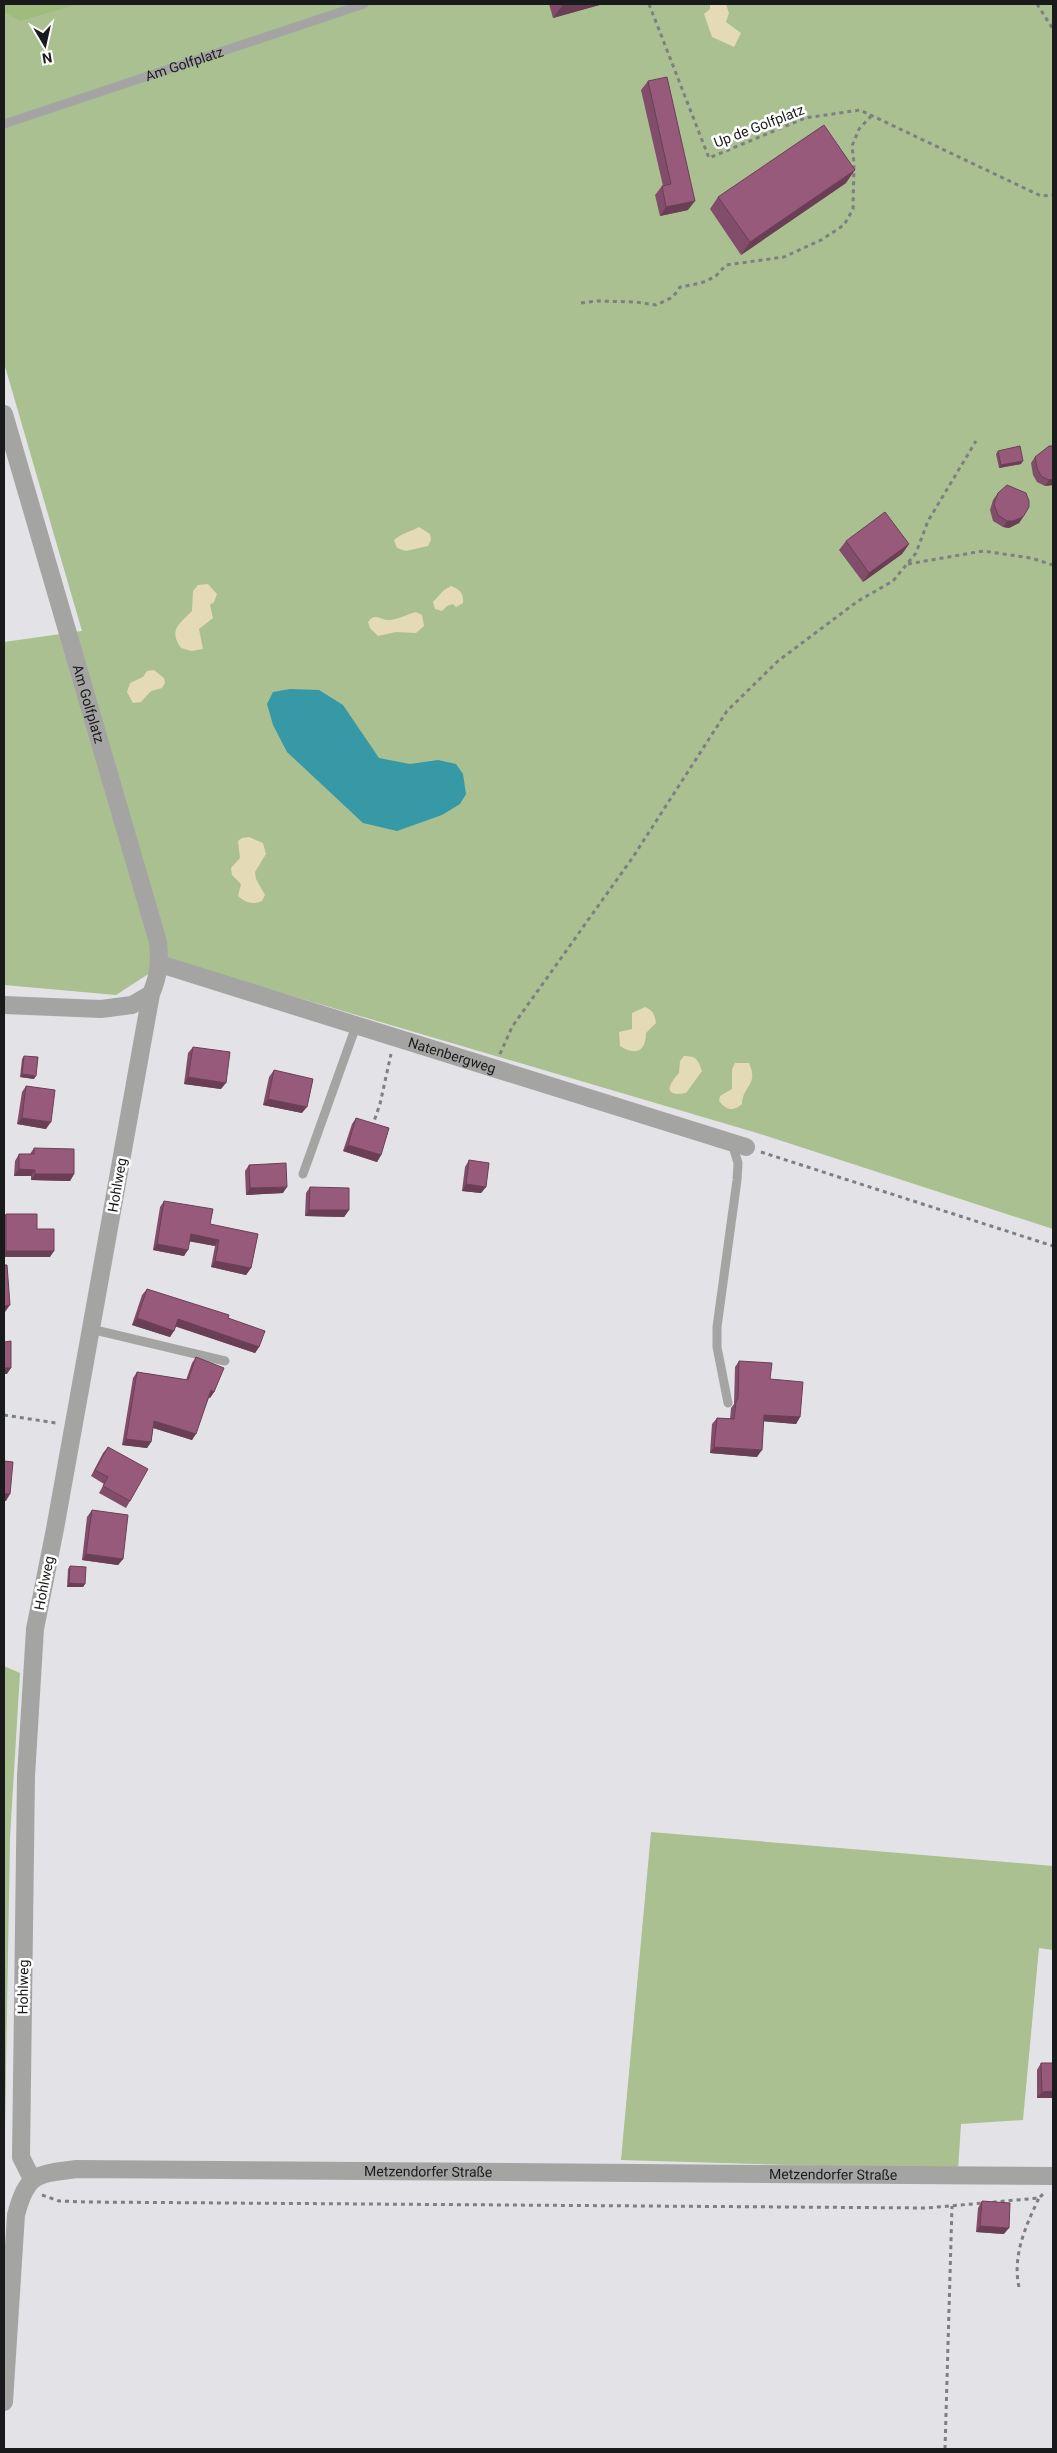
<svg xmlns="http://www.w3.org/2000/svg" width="1057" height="2453" font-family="Roboto,sans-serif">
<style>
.green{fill:#aac090}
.forest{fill:#a0bc7d}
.sand{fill:#e4dab5}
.water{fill:#3798a6}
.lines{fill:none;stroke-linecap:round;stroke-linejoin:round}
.path{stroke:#7e7f81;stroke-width:3;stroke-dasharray:4 4;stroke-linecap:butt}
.lane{stroke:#a4a5a3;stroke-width:9}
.street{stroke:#a4a5a3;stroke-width:18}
.wall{fill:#824d6a}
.shaded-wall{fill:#6a3f56}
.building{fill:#975a7b;stroke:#6a3f56}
.labels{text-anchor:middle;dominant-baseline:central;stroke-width:5;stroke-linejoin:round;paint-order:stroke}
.street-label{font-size:14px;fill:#191a1b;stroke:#fff}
</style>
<rect width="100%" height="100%" fill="#e3e3e7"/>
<g class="green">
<path d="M 4,4 L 1053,4 L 1053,1229 L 757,1133 L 170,960 L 116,995 L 4,985 L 4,642 L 82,631 L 4,363 Z"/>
<path d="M 4,1666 L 20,1673 L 10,1838 L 4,2187 Z"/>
<path d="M 651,1832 L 1053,1866 L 1053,1950 L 1039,1948 L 1023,2120 L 961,2124 L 958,2170 L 621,2160 Z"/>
</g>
<path class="forest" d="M 4,4 L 78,4 L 20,21 L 4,12 Z"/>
<g class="sand">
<path d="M 710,4 L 726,4 L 729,13 L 726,22 L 741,33 L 734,47 L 712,37 L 704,14 L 710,9 Z"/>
<path d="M 419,527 L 430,534 L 431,540 L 428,546 L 406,551 L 397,548 L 394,540 C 400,534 412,531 419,527 Z"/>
<path d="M 208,584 L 217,594 L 214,602 L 210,605 L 213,618 L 199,629 L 203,649 L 191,651 L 181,648 C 168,629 180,624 192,611 L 193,591 L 198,585 Z"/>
<path d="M 451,586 C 460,589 464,594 463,603 L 456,607 L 453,604 L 447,606 L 442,611 L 435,609 L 433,602 L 444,590 Z"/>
<path d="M 416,612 L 422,615 L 424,626 L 416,633 L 396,632 L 378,636 L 370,628 L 368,622 C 375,613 378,619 387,620 C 396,621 407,614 416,612 Z"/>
<path d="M 154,670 L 164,678 L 165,683 L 162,688 L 151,691 L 141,702 L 133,703 L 127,692 L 130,683 L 143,677 L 147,671 Z"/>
<path d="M 249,837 L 263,843 L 266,854 L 255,872 L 256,879 L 265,895 L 262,901 C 252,905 246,903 238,896 L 241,884 L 232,875 L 231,868 L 240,858 L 238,841 L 242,838 Z"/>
<path d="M 645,1007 C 653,1010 655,1015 656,1023 L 646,1033 C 646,1052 635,1056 620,1046 L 619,1032 L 632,1029 L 632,1013 Z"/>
<path d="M 684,1056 C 697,1056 698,1060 702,1071 L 686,1093 C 664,1097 667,1086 679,1073 L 680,1061 Z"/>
<path d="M 735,1063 L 749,1063 C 759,1085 743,1085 742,1104 C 733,1112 726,1110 719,1101 L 720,1096 L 732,1089 L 732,1069 Z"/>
</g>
<path class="water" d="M 290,689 L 319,690 L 343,705 L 379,758 L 410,764 L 438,760 L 456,764 L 463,774 L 466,794 L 460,804 L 442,815 L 397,831 L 363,823 L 287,752 L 273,725 L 267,704 L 273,692 Z"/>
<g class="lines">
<g class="path">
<path d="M 649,4 L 709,158 L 805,118 L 860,110 L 1041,196 L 1053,195"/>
<path d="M 1037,4 L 1053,29"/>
<path d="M 581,303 L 597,301 L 636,302 L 656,305 L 673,297 L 680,287 L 701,283 L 715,277 L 726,265 L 784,257 L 821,240 L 844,225 L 853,209 L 854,163 L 852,146 L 859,129 L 872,115"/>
<path d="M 908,564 L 983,551 L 1031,558 L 1053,565"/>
<path d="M 500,1054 L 512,1027 L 633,857 L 727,711 L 778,661 L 858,601 L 893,581 L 916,553 L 928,521 L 976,441"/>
<path d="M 372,1127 L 380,1104 L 391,1054"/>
<path d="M 761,1152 L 1053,1246"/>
<path d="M 4,1415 L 56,1423"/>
<path d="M 42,2195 L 59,2201 L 87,2202 L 927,2208 L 1039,2198 L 1043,2194"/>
<path d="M 1019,2287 C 1012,2256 1026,2225 1039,2198"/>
<path d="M 945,2449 L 952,2206"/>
</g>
<g class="lane">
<path id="s1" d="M 4,124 L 364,4"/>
<path d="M 303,1174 L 356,1026"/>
<path d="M 91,1329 L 225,1361"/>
<path d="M 728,1403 L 717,1347 L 717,1327 L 737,1180 L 738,1163 L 732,1143"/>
</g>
<g class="street">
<path id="s2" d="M 4,414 L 158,942 C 160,962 159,975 151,994 L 55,1529 L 35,1629 L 26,1776 L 21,2157 L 32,2179"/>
<path id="s3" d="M 160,964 L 746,1147"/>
<path d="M 4,1005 L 101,1009 L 132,1005 L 151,994"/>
<path id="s4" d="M 4,2402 L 16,2215 C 27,2173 37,2174 77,2169 L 1053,2176"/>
</g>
</g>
<g class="wall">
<path d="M 549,4 L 603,4 L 553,18 Z"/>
<path d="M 648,81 L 688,210 L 660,216 L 655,195 L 662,186 L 663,186 L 641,90 Z"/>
<path d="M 846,183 L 741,255 L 710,209 L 718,197 Z"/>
<path d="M 998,451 L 1021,464 L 999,468 L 996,454 Z"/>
<path d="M 1035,457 L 1053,485 L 1045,486 L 1037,482 L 1033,475 L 1031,463 Z"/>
<path d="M 998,493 L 1023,517 L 1019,523 L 1009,528 L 1003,527 L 993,521 L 990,510 L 993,500 Z"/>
<path d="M 846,541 L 909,544 L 902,554 L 863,582 L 839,550 Z"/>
<path d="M 193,1047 L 221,1089 L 184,1084 L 188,1053 Z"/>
<path d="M 24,1056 L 34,1079 L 20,1077 L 22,1059 Z"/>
<path d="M 274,1070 L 302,1113 L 263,1105 L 269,1077 Z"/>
<path d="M 26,1086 L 46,1129 L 17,1124 L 22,1092 Z"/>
<path d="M 356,1118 L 381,1155 L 377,1162 L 343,1151 L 352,1124 Z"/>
<path d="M 34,1148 L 74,1174 L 70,1181 L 31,1180 L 31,1176 L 14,1176 L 15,1161 L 19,1154 L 30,1154 Z"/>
<path d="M 469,1160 L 486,1187 L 481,1193 L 462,1191 L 465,1167 Z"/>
<path d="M 249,1165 L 283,1193 L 246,1195 L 245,1171 Z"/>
<path d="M 310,1187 L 349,1210 L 344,1217 L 305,1216 L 306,1193 Z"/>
<path d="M 164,1201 L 210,1224 L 251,1268 L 246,1275 L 211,1267 L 215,1246 L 190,1241 L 184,1256 L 153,1250 L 160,1207 Z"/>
<path d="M 6,1214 L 37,1229 L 50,1257 L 4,1257 L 4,1216 Z"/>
<path d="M 147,1289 L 228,1318 L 259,1347 L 255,1353 L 176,1326 L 170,1337 L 132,1325 L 142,1295 Z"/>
<path d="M 196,1357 L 214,1392 L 210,1398 L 209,1397 L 192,1440 L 153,1428 L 151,1442 L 147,1448 L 122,1445 L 133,1378 L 137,1372 L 186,1380 L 192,1363 Z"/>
<path d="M 739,1361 L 770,1379 L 800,1417 L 796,1424 L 764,1421 L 757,1457 L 710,1453 L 712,1424 L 717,1418 L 730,1419 L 731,1408 L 734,1404 L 735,1367 Z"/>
<path d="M 108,1447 L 130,1501 L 126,1508 L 99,1493 L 104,1484 L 91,1476 L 103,1453 Z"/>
<path d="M 92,1510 L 123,1559 L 118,1565 L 82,1560 L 87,1517 Z"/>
<path d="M 70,1566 L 85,1584 L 83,1587 L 67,1587 L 68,1569 Z"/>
<path d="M 1041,2063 L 1053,2098 L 1037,2098 L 1037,2070 Z"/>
<path d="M 982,2201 L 1004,2234 L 976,2232 L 978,2208 Z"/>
</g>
<g class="shaded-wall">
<path d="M 569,4 L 603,4 L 553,18 L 562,6 Z"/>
<path d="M 855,170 L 846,183 L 741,255 L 750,242 Z"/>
<path d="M 695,201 L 688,210 L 660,216 L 666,207 Z"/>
<path d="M 1023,461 L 1021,464 L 999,468 L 1001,465 Z"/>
<path d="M 1053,479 L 1053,485 L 1045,486 L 1049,480 Z"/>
<path d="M 1023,517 L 1019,523 L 1009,528 L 1003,527 L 1007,521 Z"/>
<path d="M 909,544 L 902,554 L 863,582 L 869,573 Z"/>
<path d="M 22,1074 L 36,1076 L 34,1079 L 20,1077 Z"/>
<path d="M 188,1077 L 226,1083 L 221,1089 L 184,1084 Z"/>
<path d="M 268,1099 L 307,1107 L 302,1113 L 263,1105 Z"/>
<path d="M 22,1118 L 51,1122 L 46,1129 L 17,1124 Z"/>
<path d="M 348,1145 L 381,1155 L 377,1162 L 343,1151 Z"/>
<path d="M 19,1169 L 35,1170 L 31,1176 L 14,1176 Z"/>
<path d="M 35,1174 L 74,1174 L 70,1181 L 31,1180 Z"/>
<path d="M 466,1184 L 486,1187 L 481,1193 L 462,1191 Z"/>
<path d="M 287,1187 L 283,1193 L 246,1195 L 250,1188 Z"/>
<path d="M 309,1210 L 349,1210 L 344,1217 L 305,1216 Z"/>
<path d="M 191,1234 L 219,1240 L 215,1246 L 187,1241 Z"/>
<path d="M 157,1244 L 188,1250 L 184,1256 L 153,1250 Z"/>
<path d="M 6,1251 L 54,1251 L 50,1257 L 4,1257 L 4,1254 Z"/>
<path d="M 215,1261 L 251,1268 L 246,1275 L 211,1267 Z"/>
<path d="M 10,1305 L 5,1312 L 4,1312 L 4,1306 Z"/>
<path d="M 137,1318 L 174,1331 L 170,1337 L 132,1325 Z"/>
<path d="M 178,1319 L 259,1347 L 255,1353 L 174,1326 Z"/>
<path d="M 4,1368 L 11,1368 L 7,1374 L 4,1374 Z"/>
<path d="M 211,1390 L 214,1392 L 210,1398 L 207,1396 Z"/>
<path d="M 764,1415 L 800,1417 L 796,1424 L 760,1421 Z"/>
<path d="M 154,1421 L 196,1434 L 192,1440 L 150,1427 Z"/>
<path d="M 126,1439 L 151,1442 L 147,1448 L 122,1445 Z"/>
<path d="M 714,1447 L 762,1450 L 757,1457 L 710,1453 Z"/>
<path d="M 4,1494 L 10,1494 L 6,1501 L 4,1501 Z"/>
<path d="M 86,1554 L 123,1559 L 118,1565 L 82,1560 Z"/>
<path d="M 69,1583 L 85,1584 L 83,1587 L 67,1587 Z"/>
<path d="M 1053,2091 L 1053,2098 L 1037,2098 L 1042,2092 Z"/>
<path d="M 980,2226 L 1009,2228 L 1004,2234 L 976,2232 Z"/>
</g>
<g class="building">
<path d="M 561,4 L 569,4 L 562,6 Z"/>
<path d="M 667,77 L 695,201 L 666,207 L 662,186 L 671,184 L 648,81 Z"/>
<path d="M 824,125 L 855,170 L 750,242 L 718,197 Z"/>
<path d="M 1020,446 L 1023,461 L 1001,465 L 998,451 Z"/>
<path d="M 1049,446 L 1053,446 L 1053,479 L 1049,480 L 1041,476 L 1037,468 L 1035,457 Z"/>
<path d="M 1007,485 L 1026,493 L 1029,501 L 1029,507 L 1023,517 L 1013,521 L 1007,521 L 998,515 L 994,504 L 998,493 Z"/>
<path d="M 885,512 L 909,544 L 869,573 L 846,541 Z"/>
<path d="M 193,1047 L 230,1052 L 226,1083 L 188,1077 Z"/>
<path d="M 24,1056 L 38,1057 L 36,1076 L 22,1074 Z"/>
<path d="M 274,1070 L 313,1079 L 307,1107 L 268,1099 Z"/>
<path d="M 26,1086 L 55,1090 L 51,1122 L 22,1118 Z"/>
<path d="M 356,1118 L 389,1128 L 381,1155 L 348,1145 Z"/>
<path d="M 34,1148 L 74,1149 L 74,1174 L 35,1174 L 35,1170 L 19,1169 L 19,1154 L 34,1154 Z"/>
<path d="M 469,1160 L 489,1163 L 486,1187 L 466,1184 Z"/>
<path d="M 286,1163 L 287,1187 L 250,1188 L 249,1165 Z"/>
<path d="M 310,1187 L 349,1188 L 349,1210 L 309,1210 Z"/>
<path d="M 164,1201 L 213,1209 L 210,1224 L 258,1234 L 251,1268 L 215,1261 L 219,1240 L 191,1234 L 188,1250 L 157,1244 Z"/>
<path d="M 6,1214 L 37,1214 L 37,1229 L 54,1229 L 54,1251 L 6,1251 Z"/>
<path d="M 4,1265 L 7,1265 L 10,1305 L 4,1306 Z"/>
<path d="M 147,1289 L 229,1315 L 228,1318 L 265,1331 L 259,1347 L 178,1319 L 174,1331 L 137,1318 Z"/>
<path d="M 11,1341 L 11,1368 L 4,1368 L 4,1342 Z"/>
<path d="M 196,1357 L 224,1368 L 214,1392 L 211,1390 L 196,1434 L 154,1421 L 151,1442 L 126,1439 L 137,1372 L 188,1380 Z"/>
<path d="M 739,1361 L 772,1363 L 770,1379 L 803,1382 L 800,1417 L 764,1415 L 762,1450 L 714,1447 L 717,1418 L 734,1419 L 736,1402 L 738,1398 Z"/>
<path d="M 108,1447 L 148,1469 L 130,1501 L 103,1486 L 108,1477 L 95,1470 Z"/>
<path d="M 4,1461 L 13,1462 L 10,1494 L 4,1494 Z"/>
<path d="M 92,1510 L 128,1515 L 123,1559 L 86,1554 Z"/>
<path d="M 70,1566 L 86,1567 L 85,1584 L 69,1583 Z"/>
<path d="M 1041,2063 L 1053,2063 L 1053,2091 L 1042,2092 Z"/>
<path d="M 982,2201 L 1010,2203 L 1009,2228 L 980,2226 Z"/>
</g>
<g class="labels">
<g class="street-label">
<text stroke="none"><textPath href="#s1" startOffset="190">Am Golfplatz</textPath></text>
<text transform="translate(759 126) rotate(-21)">Up de Golfplatz</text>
<text stroke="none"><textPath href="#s2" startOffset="302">Am Golfplatz</textPath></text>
<text stroke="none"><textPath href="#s3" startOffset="306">Natenbergweg</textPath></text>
<text transform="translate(117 1185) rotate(-80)">Hohlweg</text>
<text transform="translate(44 1583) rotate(-79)">Hohlweg</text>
<text transform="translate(23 1987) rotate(-89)">Hohlweg</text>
<text stroke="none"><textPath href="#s4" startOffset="624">Metzendorfer Straße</textPath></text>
<text stroke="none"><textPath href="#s4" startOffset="1029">Metzendorfer Straße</textPath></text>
</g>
</g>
<rect width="1057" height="2453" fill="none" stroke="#191a1b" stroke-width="10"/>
<g transform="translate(45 45) rotate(171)" stroke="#ffffff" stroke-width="4" paint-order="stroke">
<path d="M0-4L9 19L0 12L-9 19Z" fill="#191a1b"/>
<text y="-8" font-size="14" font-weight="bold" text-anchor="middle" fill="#191a1b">N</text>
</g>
</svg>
